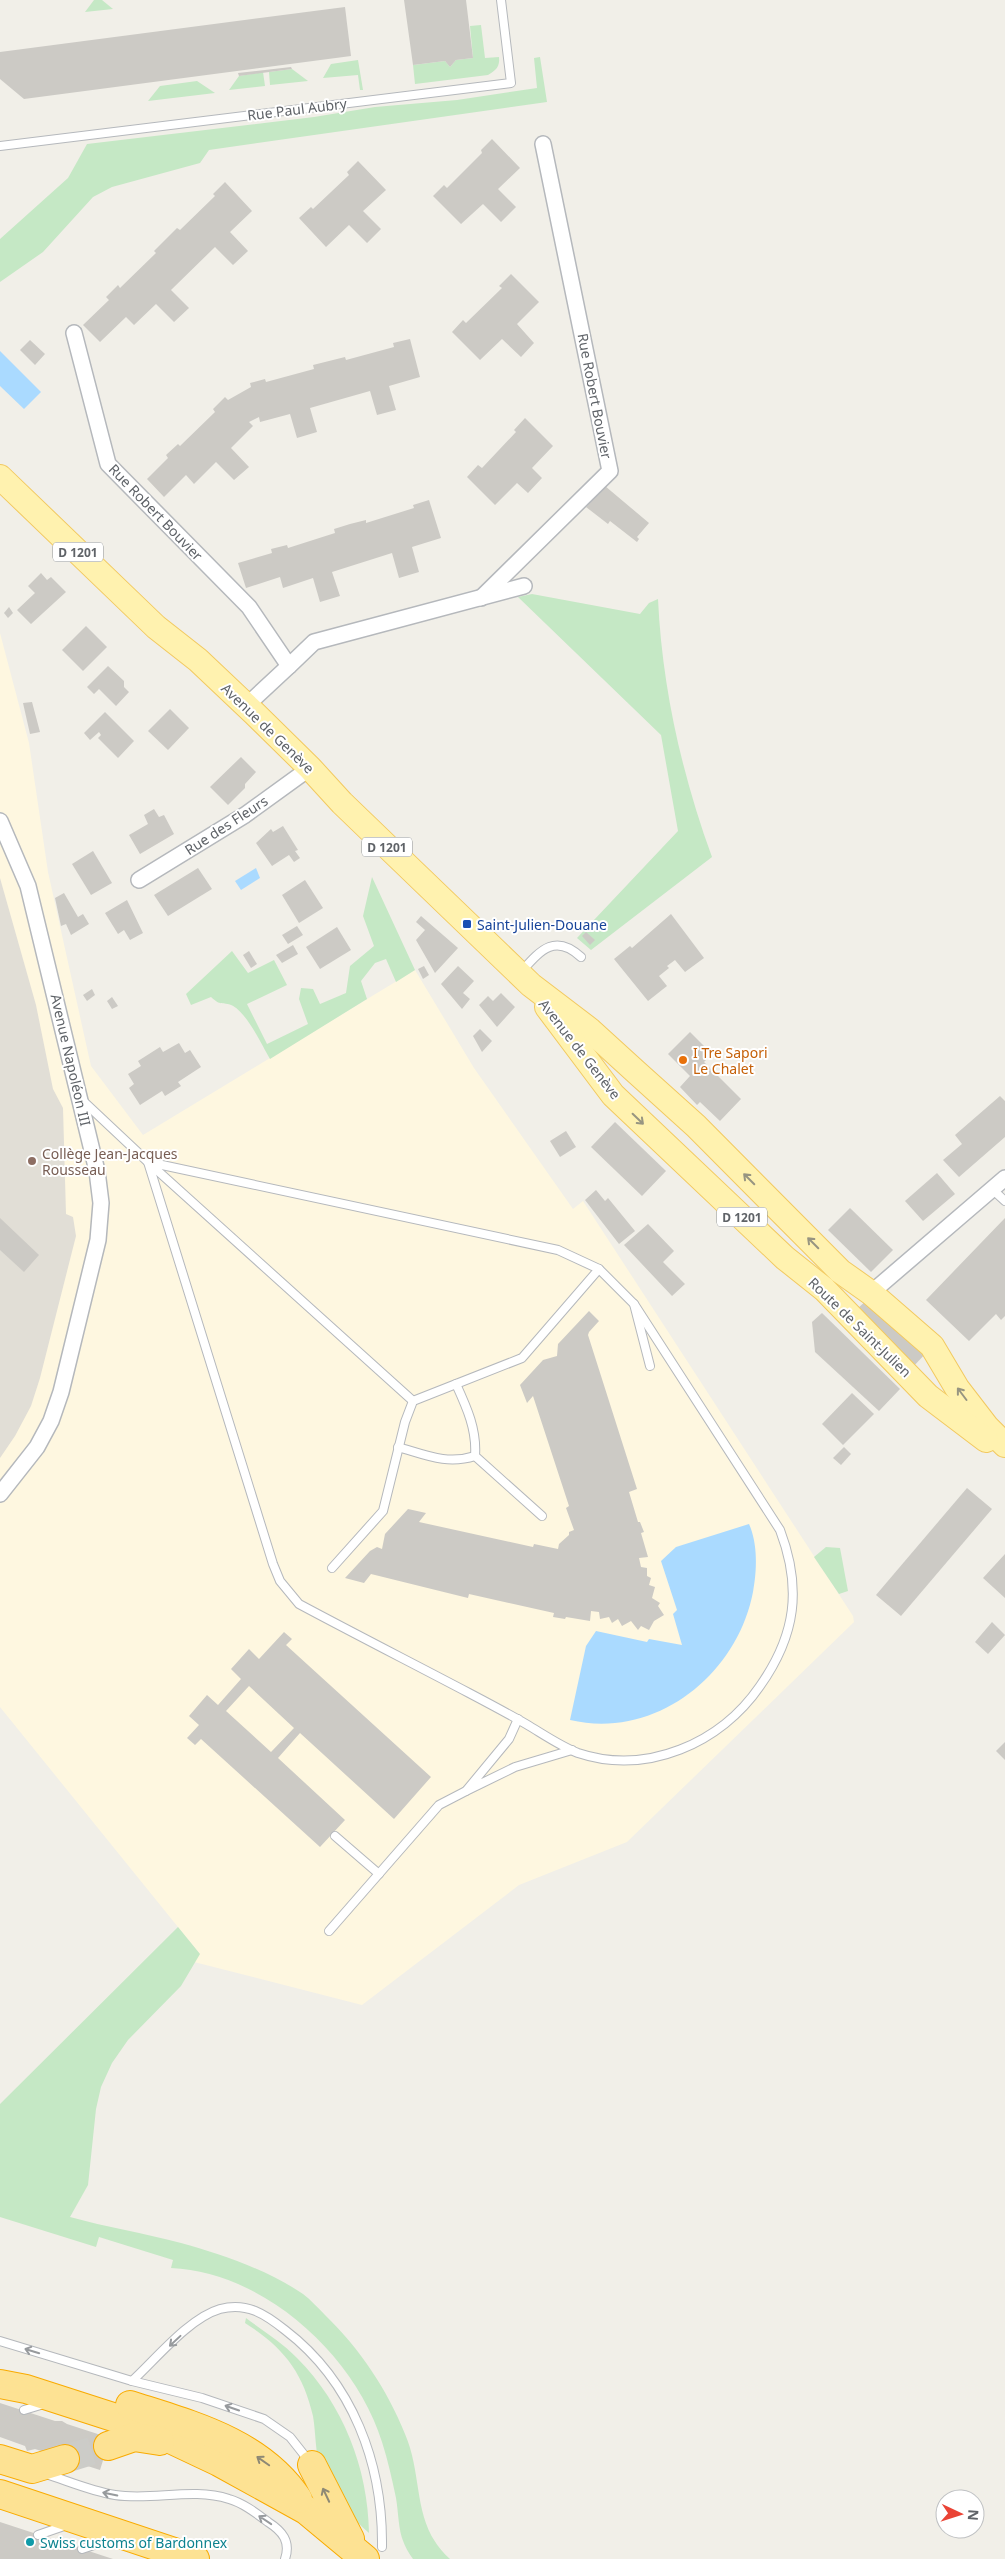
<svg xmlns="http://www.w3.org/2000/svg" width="1005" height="2559" font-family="'Noto Sans',sans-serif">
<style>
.commercial{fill:#fef7e0}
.education{fill:#e1ded6}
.green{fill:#c5e8c5}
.water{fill:#aadaff}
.building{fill:#cccac5;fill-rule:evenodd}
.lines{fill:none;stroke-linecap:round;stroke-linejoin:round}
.highway-tunnel{stroke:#ccccc8;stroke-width:28;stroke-dasharray:28 14;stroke-linecap:butt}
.lane-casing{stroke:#b5b8bc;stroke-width:10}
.street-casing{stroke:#b5b8bc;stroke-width:18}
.primary-casing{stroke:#f2c960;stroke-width:26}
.highway-casing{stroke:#f9ab00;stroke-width:30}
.lane{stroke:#fff;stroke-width:8}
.street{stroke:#fff;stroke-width:15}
.primary{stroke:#fff2af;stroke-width:24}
.highway{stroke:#fde293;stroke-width:28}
.oneway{stroke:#979581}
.oneway2{stroke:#979a9d}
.oneway3{stroke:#8e8975}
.transit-dot{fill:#1a4fb4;stroke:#fff;stroke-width:2}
.food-dot{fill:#e8710a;stroke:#fff;stroke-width:2}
.education-dot{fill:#8d6e63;stroke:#fff;stroke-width:2}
.culture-dot{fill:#0f9aa8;stroke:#fff;stroke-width:2}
.labels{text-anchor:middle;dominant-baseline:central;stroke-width:4;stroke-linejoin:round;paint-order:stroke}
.shield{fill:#fff;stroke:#8f9295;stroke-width:1}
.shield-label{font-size:12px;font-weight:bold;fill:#5f6368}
.street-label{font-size:14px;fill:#5f6368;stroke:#fff}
.transit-label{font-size:14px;fill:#164399;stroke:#fff;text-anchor:start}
.food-label{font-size:14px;fill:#c56008;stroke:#fff;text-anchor:start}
.education-label{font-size:14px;fill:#785e54;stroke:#fff;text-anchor:start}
.culture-label{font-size:14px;fill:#0d838f;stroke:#fff;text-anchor:start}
</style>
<rect width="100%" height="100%" fill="#f1efe8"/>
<path class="commercial" d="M 0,633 L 29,743 L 48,872 L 91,1066 L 143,1135 L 415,970 L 474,1068 L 573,1209 L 583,1201 L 853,1616 L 854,1622 L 627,1842 L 519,1885 L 362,2005 L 194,1962 L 199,1953 L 0,1707 Z"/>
<path class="education" d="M 0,878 L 36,1005 L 53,1089 L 63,1108 L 66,1214 L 73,1217 L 76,1236 L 40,1378 L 31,1406 L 15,1436 L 0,1458 Z"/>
<g class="green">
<path d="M 94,0 L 102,0 L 113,9 L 85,12 Z"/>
<path d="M 481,25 L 485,58 L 499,57 C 500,67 496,70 488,75 L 415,84 L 413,65 L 445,61 L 450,67 L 456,60 L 473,58 L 470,26 Z"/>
<path d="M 540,57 L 547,102 L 209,150 L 200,163 L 112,187 L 93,197 L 43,252 L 0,282 L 0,239 L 68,178 L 87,144 L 314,117 L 375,107 L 457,100 L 537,88 L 534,58 Z"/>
<path d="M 358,60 L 363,90 L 360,90 L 358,75 L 323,78 L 331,64 Z"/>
<path d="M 292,69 L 308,81 L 270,85 L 269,72 Z"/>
<path d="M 263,72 L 265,86 L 229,90 L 239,76 Z"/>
<path d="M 197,81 L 215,93 L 148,101 L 160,86 Z"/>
<path d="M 532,594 L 640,614 L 649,603 L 658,599 C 662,687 682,775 712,857 L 591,950 L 577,938 L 678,831 L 661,735 L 518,597 Z"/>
<path d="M 372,877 L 415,970 L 396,982 L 386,959 L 375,963 L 361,981 L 367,999 L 270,1059 C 262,1045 246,1011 231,1005 C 220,1001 222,1007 211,997 L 191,1005 L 186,994 L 232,951 L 248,973 L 274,960 L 287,985 L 247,1004 L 267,1044 L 308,1024 L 299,999 L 301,988 L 313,989 L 320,1004 L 346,993 L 350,966 L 374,946 L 363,916 Z"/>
<path d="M 826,1547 L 840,1548 L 848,1591 L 839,1594 L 814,1557 Z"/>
<path d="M 178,1927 L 200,1954 L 181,1986 L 128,2040 L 112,2063 L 101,2087 L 96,2109 L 88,2185 L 70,2217 C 106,2227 144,2233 181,2243 C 221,2254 268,2270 303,2294 C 311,2300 318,2308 325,2315 C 360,2349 387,2389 405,2434 C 424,2478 411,2524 450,2559 L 413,2559 C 397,2537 400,2523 396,2498 C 392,2479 388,2461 382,2442 C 355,2355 264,2272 171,2268 L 173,2260 L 99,2237 L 96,2247 L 0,2217 L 0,2104 Z"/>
<path d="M 246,2318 C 263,2331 282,2342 297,2358 C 343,2404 368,2468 369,2533 C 352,2518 328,2492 321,2470 C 315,2453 316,2434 313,2416 C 303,2372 283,2347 245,2323 Z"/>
</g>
<g class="water">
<path d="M 0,351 L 41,392 L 24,409 L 0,386 Z"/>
<path d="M 256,868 L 260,878 L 241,890 L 235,881 Z"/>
<path d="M 749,1524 C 758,1544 757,1571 753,1592 C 737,1675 656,1740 570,1720 L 586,1646 L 596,1631 L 647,1642 L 649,1639 L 682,1645 L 673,1614 L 677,1610 L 661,1561 L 676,1547 Z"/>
</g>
<g class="building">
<path d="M 404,0 L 466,0 L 473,58 L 456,60 L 450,67 L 445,61 L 413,65 Z"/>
<path d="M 345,7 L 351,56 L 24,99 L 0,79 L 0,52 Z"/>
<path d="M 291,67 L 292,69 L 239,76 L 238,73 Z"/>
<path d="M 492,139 L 520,168 L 498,189 L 516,207 L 501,222 L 483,204 L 461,224 L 433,196 L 444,185 L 447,188 L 482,153 L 481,150 Z"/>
<path d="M 358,161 L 386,190 L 363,211 L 381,229 L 367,243 L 349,225 L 326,247 L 299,218 L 311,207 L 313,209 L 349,175 L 347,172 Z"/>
<path d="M 225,182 L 252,211 L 230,232 L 248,251 L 233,265 L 215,247 L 171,290 L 189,308 L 174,322 L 156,304 L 134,325 L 126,317 L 100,342 L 83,325 L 109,300 L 106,297 L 118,285 L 120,288 L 156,253 L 154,251 L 177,228 L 180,230 L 215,196 L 213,194 Z"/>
<path d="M 511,274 L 539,302 L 517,324 L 534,343 L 521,357 L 502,339 L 480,360 L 452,332 L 463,320 L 466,323 L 502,288 L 499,286 Z"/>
<path d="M 410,339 L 420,377 L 389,386 L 396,410 L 377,415 L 370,391 L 310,408 L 317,432 L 297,438 L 290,414 L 260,422 L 259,417 L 249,422 L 253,426 L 231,448 L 249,467 L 234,480 L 216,462 L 194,484 L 186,475 L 164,497 L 147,479 L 168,458 L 166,455 L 178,444 L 180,446 L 215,412 L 213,409 L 225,397 L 228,400 L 251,387 L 250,383 L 265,379 L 266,382 L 314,369 L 313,365 L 345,357 L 346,360 L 394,347 L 393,343 Z"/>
<path d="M 30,340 L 45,354 L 35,365 L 20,350 Z"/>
<path d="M 525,418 L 553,446 L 532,468 L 542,478 L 528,493 L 517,483 L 495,505 L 467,477 L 478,465 L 482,468 L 516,432 L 514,430 Z"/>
<path d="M 605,486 L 649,523 L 637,537 L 639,539 L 637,542 L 610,521 L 608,524 L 586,507 Z"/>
<path d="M 429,500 L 441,538 L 412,547 L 419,572 L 399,578 L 392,553 L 332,572 L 340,596 L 320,602 L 313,578 L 283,588 L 280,577 L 246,588 L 238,563 L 272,553 L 271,549 L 287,545 L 288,548 L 335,533 L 334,529 L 350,524 L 366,520 L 366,523 L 414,508 L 413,505 Z"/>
<path d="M 41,573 L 47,580 L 51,577 L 66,592 L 31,624 L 17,610 L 35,593 L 28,586 Z"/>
<path d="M 9,607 L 13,613 L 8,618 L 4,613 Z"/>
<path d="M 86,626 L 107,647 L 83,671 L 62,650 Z"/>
<path d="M 108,666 L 124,681 L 124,687 L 129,692 L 116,706 L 99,689 L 94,694 L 87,687 Z"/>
<path d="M 32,702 L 40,732 L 30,734 L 23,703 Z"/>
<path d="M 170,709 L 189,728 L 168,750 L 148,731 Z"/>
<path d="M 105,712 L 134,741 L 118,758 L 98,738 L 101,735 L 99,732 L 90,740 L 84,733 Z"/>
<path d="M 241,757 L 256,772 L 245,784 L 245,788 L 228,805 L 210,787 Z"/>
<path d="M 154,809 L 159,817 L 164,815 L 174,834 L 140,854 L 129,835 L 148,824 L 144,815 Z"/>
<path d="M 283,826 L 298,850 L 295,851 L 300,858 L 294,862 L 289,855 L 272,866 L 256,843 L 271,829 L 273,832 Z"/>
<path d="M 93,851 L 112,883 L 91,895 L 72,864 Z"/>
<path d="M 198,868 L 212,889 L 168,916 L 154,895 Z"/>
<path d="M 305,880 L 323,908 L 299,923 L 282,895 Z"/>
<path d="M 64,893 L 78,917 L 83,914 L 89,924 L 71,935 L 66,924 L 61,926 L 55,898 Z"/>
<path d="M 127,900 L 143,933 L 130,940 L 124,930 L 118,934 L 105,913 Z"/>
<path d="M 671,914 L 704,958 L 685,972 L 675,960 L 667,966 L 669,968 L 659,976 L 667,986 L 648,1001 L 614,959 L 630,946 L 632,948 Z"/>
<path d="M 421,916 L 458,948 L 435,973 L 416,940 L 425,930 L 416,922 Z"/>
<path d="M 297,926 L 303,935 L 288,944 L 282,935 Z"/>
<path d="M 337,927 L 351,950 L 320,969 L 306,947 Z"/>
<path d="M 586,932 L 595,940 L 590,945 L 582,936 Z"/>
<path d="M 293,945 L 298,954 L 282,963 L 276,955 Z"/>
<path d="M 249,951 L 257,964 L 251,968 L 243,955 Z"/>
<path d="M 424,966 L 429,975 L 423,979 L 418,969 Z"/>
<path d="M 458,966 L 474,981 L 463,993 L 470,999 L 462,1009 L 441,984 Z"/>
<path d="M 92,989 L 95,995 L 87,1001 L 83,995 Z"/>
<path d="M 501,993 L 515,1007 L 497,1027 L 479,1005 L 488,996 L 493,1001 Z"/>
<path d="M 112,997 L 118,1006 L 112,1009 L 107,1001 Z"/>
<path d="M 480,1029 L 492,1041 L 482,1052 L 473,1036 Z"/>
<path d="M 690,1032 L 712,1054 L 704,1062 L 741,1099 L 720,1121 L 700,1102 L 697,1105 L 680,1087 L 690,1076 L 668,1054 Z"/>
<path d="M 179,1043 L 185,1053 L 190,1050 L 201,1067 L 178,1082 L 181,1086 L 165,1096 L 162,1091 L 140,1105 L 129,1088 L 134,1084 L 128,1074 L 141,1066 L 138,1061 L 160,1047 L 163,1052 Z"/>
<path d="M 1000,1096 L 1005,1101 L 1005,1137 L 959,1177 L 943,1160 L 962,1144 L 955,1135 Z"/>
<path d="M 615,1122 L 666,1171 L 642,1196 L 591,1147 Z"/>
<path d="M 566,1131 L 576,1147 L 560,1157 L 550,1141 Z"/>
<path d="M 937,1173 L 955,1194 L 923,1221 L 905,1201 Z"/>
<path d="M 596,1190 L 605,1201 L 608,1198 L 635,1231 L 619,1244 L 585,1200 Z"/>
<path d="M 850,1208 L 893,1250 L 871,1272 L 828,1230 Z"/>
<path d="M 0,1218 L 39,1255 L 24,1272 L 0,1250 Z"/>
<path d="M 1005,1218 L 1005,1316 L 1001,1320 L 996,1314 L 969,1341 L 926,1300 Z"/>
<path d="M 648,1224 L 674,1251 L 663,1262 L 685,1284 L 672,1296 L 624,1245 Z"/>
<path d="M 870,1297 L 927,1352 L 911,1369 L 855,1311 Z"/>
<path d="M 589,1311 L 599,1321 L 589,1332 L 588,1335 L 637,1489 L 629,1492 L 638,1522 L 640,1522 L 644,1532 L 641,1533 L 648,1557 L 639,1558 L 641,1567 L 647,1568 L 647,1576 L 651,1578 L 649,1585 L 655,1587 L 652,1598 L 660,1603 L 658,1606 L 664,1615 L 654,1621 L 649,1630 L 641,1626 L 638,1630 L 631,1621 L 622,1626 L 618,1619 L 612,1623 L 609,1617 L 600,1619 L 599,1612 L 591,1611 L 590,1621 L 566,1617 L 565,1619 L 553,1617 L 554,1613 L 469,1594 L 468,1598 L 371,1574 L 364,1583 L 345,1578 L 370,1551 L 377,1547 L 382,1549 L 385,1534 L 408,1509 L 426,1513 L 419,1522 L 533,1547 L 534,1544 L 558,1549 L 559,1544 L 569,1535 L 569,1532 L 574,1530 L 566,1508 L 569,1506 L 533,1396 L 527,1403 L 520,1385 L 543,1360 L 557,1356 L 558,1344 Z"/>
<path d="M 822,1313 L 900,1389 L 879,1411 L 815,1352 L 812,1322 Z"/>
<path d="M 852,1393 L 874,1414 L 843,1445 L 822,1424 Z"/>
<path d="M 844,1447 L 851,1454 L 841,1465 L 833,1458 Z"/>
<path d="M 967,1488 L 992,1509 L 901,1616 L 876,1595 Z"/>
<path d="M 1005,1554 L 1005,1598 L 983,1578 Z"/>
<path d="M 992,1622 L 1005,1635 L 988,1654 L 975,1642 Z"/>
<path d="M 284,1632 L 292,1639 L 286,1645 L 431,1777 L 394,1819 L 300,1733 L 278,1758 L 345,1820 L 320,1847 L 201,1739 L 195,1745 L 187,1738 L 199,1725 L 189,1716 L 207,1695 L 218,1705 L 241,1679 L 231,1669 L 249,1649 L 259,1659 ZM 249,1686 L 294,1728 L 271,1752 L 226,1711 Z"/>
<path d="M 1005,1742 L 1005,1760 L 996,1751 Z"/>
<path d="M 0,2403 L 55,2421 L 62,2421 L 67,2424 L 110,2438 L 100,2470 L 35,2449 L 27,2451 L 25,2446 L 0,2437 Z"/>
<path d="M 0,2522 L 113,2559 L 0,2559 Z"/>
</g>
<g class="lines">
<path class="highway-tunnel" d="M 65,2459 L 108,2446"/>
<defs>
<g id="lane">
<path d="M 0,146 L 511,83 L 501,0"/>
<path d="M 520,973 C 539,952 554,932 581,957"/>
<path d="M 82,1100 L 148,1162 L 558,1250 L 599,1269 L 634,1304 L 650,1366"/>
<path d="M 148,1162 L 273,1564 L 280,1581 L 299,1604 C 355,1634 412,1663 469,1693 C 488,1703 507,1713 526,1724 C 543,1734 560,1746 578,1753 C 647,1776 721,1743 760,1686 C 796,1635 802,1588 780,1530 L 634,1304"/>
<path d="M 149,1163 L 413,1401"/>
<path d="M 992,1189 L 1005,1201"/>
<path d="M 456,1384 C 467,1408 477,1430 475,1456 L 542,1516"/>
<path d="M 398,1447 C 426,1455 447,1465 475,1456"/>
<path d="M 332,1568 L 383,1511 L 405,1422 L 413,1401 L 522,1358 L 599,1269"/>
<path d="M 518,1719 L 509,1739 L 466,1791 L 515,1767 L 572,1750"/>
<path d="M 335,1836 L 379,1874"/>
<path d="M 329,1931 L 439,1805 L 466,1791"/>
<path d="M 0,2341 L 132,2381 C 156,2359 189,2318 220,2309 C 247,2302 265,2314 285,2330 C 353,2382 383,2464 382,2547"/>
<path d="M 132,2381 L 202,2398 L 264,2419 L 290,2437 L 309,2461"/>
<path d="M 24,2410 L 44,2404"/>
<path d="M 46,2474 C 68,2481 91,2491 115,2495 C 153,2501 192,2487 229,2499 C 243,2503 256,2513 268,2522 C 282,2531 291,2541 285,2559"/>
<path d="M 38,2535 L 67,2525"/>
<path d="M 82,2549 L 109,2540"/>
</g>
<g id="street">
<path d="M 74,333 L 108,464 L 249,607 L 289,666 L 246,706"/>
<path d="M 481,598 L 610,471 L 543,144"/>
<path d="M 289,666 L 314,642 L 524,586"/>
<path d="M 0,821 L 28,886 L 97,1171 L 101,1203 L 98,1240 L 61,1392 L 51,1421 L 37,1447 L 0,1494"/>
<path d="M 139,880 L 245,815 L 310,768"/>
<path d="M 871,1293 L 1005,1178"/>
</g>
<g id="primary">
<path d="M 0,477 L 156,627 L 198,660 L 254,713 L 310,768 L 342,803 L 531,985 L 590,1030 L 635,1071 L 696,1126 L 840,1271 L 871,1293 L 932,1346 L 957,1388 L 987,1427 L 1005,1445"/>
<path d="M 547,1007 L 613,1095 L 785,1258 L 824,1289 L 928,1396 L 986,1440"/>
</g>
<g id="highway">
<path d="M 0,2384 L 26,2389 L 147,2428 L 219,2462 L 306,2510 L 365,2559"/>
<path d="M 130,2405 C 192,2425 260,2442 298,2499"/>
<path d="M 108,2446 L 134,2437 L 160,2441"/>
<path d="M 0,2459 L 32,2469 L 65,2459"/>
<path d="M 312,2465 L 350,2539"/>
<path d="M 0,2494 L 195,2559"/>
</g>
</defs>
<use href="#lane" class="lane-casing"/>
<use href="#street" class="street-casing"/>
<use href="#primary" class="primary-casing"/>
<use href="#highway" class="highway-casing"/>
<use href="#lane" class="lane"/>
<use href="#street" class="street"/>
<use href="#primary" class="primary"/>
<use href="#highway" class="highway"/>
</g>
<defs><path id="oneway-shaft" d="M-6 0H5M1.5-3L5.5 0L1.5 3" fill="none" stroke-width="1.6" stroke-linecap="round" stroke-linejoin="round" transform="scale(1.25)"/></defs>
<g class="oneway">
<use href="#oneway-shaft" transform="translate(638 1119) rotate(44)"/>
<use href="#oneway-shaft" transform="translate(749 1179) rotate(-135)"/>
<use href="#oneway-shaft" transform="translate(813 1243) rotate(-135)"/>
<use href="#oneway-shaft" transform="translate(962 1394) rotate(-127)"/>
</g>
<g class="oneway2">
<use href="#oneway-shaft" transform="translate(175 2341) rotate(137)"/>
<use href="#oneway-shaft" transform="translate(32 2351) rotate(-163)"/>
<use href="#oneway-shaft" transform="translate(232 2408) rotate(-161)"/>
<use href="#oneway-shaft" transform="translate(110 2494) rotate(-168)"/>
<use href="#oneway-shaft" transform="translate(265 2520) rotate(-146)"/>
</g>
<g class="oneway3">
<use href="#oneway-shaft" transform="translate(263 2461) rotate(-145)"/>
<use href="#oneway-shaft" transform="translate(326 2495) rotate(-115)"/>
</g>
<rect class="transit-dot" x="462" y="919" width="10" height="10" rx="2.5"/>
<circle class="food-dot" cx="683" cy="1060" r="5"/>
<circle class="education-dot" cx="32" cy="1161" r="5"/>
<circle class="culture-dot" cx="30" cy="2542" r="5"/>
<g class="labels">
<g class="shield">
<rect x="53" y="542.5" width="50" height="19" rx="4"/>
<rect x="362" y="837.5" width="50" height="19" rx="4"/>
<rect x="717" y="1207.5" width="50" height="19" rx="4"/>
</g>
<g class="shield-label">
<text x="78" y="552">D 1201</text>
<text x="387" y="847">D 1201</text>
<text x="742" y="1217">D 1201</text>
</g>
<g class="street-label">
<text transform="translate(297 109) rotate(-7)">Rue Paul Aubry</text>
<text transform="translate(595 396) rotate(79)">Rue Robert Bouvier</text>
<text transform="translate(156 512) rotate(46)">Rue Robert Bouvier</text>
<text transform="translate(268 728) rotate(44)">Avenue de Genève</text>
<text transform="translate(226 825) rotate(-33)">Rue des Fleurs</text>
<text transform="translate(580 1049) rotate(52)">Avenue de Genève</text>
<text transform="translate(71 1060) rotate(77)">Avenue Napoléon III</text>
<text transform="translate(860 1327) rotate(44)">Route de Saint-Julien</text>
</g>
<g class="transit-label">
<text x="477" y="924">Saint-Julien-Douane</text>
</g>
<g class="food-label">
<text x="693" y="1052">I Tre Sapori<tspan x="693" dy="16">Le Chalet</tspan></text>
</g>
<g class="education-label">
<text x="42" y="1153">Collège Jean-Jacques<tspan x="42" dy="16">Rousseau</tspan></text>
</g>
<g class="culture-label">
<text x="40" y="2542">Swiss customs of Bardonnex</text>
</g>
</g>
<g transform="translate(960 2514) rotate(94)"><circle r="24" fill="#ffffff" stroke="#bfc1c3"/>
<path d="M0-4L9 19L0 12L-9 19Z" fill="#ea4335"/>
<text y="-8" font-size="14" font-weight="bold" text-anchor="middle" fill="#5f6368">N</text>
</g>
</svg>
